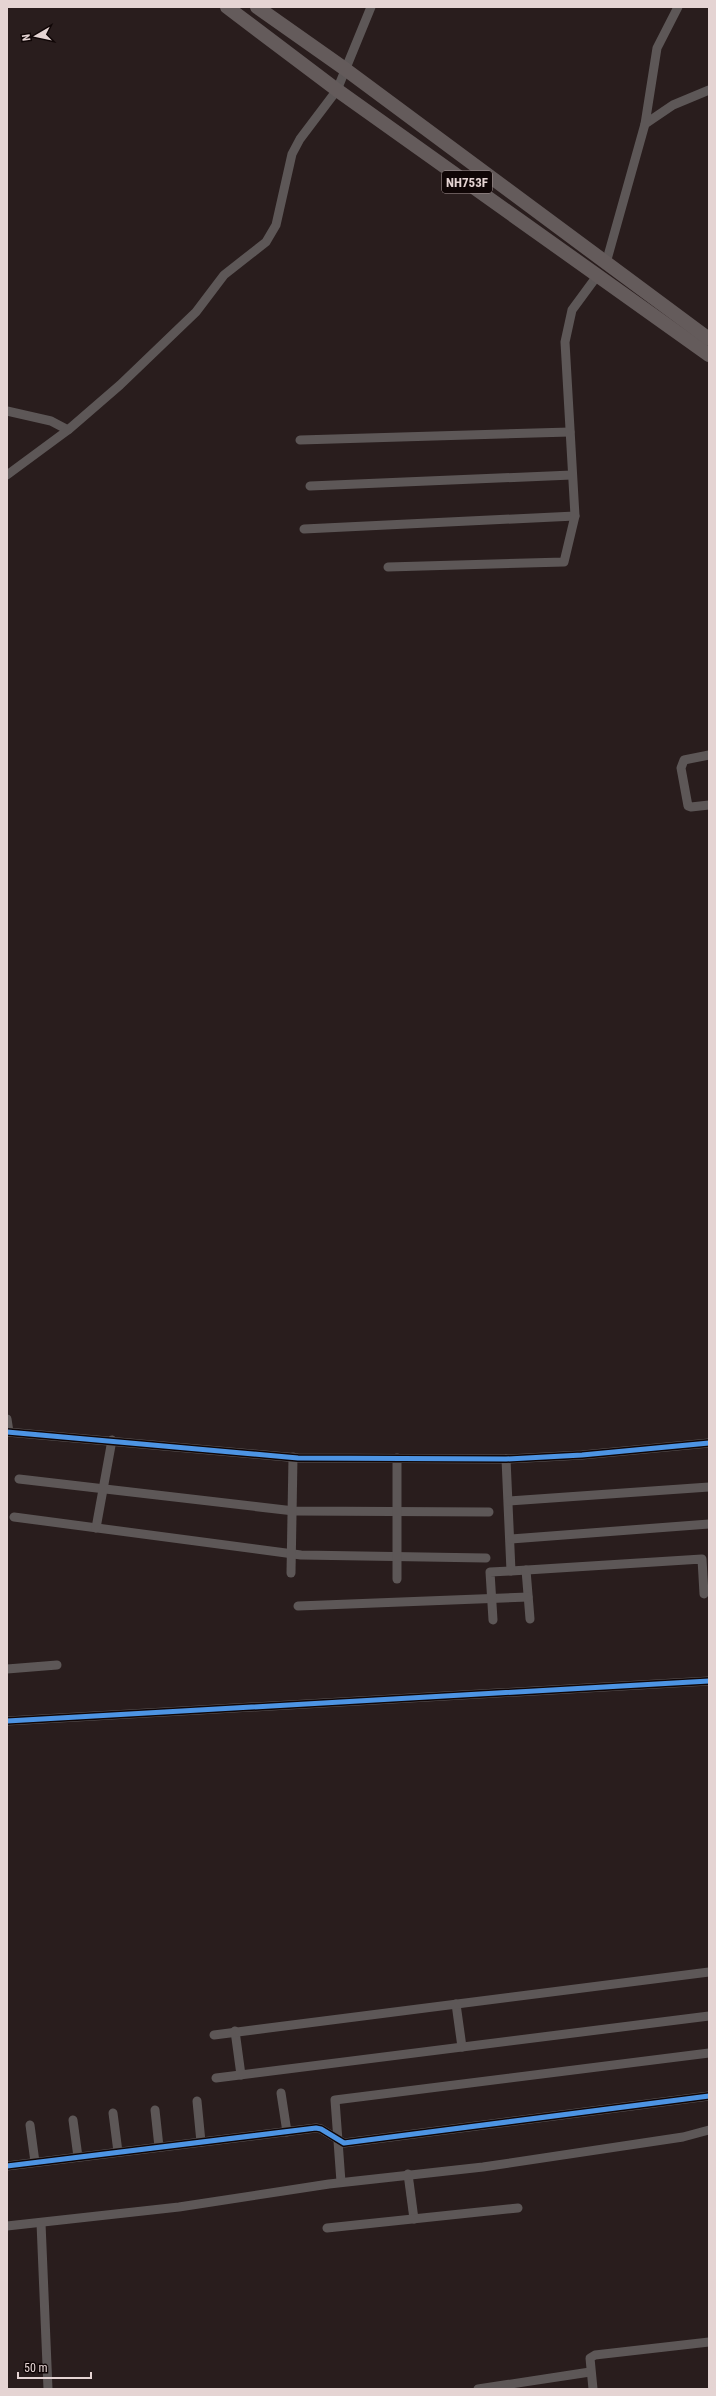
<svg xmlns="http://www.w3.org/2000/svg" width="716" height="2396" font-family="'Roboto Condensed',sans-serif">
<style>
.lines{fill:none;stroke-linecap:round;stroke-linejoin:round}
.minor{stroke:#5d5757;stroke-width:9}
.trunk{stroke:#645b5b;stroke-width:14}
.cycleway-casing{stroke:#100606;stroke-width:8}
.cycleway{stroke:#4d94e3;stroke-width:5}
.labels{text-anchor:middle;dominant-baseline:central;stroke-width:4;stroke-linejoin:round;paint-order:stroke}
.shield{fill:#100606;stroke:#a59696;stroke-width:1}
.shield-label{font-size:13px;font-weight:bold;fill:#e5d4d3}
</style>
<rect width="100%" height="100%" fill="#291d1d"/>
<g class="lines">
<g class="minor">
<path d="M 645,124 L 673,105 L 709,90"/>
<path d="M 606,263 L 645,124 L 657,48 L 678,7"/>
<path d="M 7,411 L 51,421 L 68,430"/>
<path d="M 300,440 L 570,432"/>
<path d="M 7,475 L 68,430 L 120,385 L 196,312 L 224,275 L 266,242 L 276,225 L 292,154 L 300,139 L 337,90 L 371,7"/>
<path d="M 310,486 L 572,475"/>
<path d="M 304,529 L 575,516"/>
<path d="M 388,567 L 564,562 L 575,516 L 565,342 L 572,310 L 597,276"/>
<path d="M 709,755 L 684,760 L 681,768 L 688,806 L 691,807 L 709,805"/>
<path d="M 7,1419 L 9,1432"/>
<path d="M 7,1432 L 298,1458 L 506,1459 L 582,1455 L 709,1443"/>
<path d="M 506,1459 L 511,1571 L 702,1559 L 704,1594"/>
<path d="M 19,1479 L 294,1511 L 489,1512"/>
<path d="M 509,1501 L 709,1487"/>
<path d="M 14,1517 L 301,1555 L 486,1558"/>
<path d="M 96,1528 L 112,1440"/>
<path d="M 511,1539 L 709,1524"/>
<path d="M 526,1570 L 530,1619"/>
<path d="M 291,1573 L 293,1457"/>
<path d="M 397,1579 L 397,1458"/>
<path d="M 298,1606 L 528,1597"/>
<path d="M 493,1620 L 490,1572 L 511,1571"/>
<path d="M 7,1669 L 57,1665"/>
<path d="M 7,1721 L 709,1681"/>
<path d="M 456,2004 L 462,2047"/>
<path d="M 235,2031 L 241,2075"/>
<path d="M 214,2035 L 709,1972"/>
<path d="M 216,2078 L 709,2016"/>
<path d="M 281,2093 L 287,2132"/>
<path d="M 197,2101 L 201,2142"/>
<path d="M 155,2110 L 159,2147"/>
<path d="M 113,2113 L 118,2152"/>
<path d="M 73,2120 L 78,2157"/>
<path d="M 30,2125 L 35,2162"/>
<path d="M 7,2166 L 316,2128 L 321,2129 L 344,2143 L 709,2096"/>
<path d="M 408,2174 L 414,2219"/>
<path d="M 341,2182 L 335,2100 L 709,2053"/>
<path d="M 41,2223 L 48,2389"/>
<path d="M 7,2226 L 179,2207 L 329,2184 L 483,2167 L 683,2137 L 709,2130"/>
<path d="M 327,2228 L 518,2208"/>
<path d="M 478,2389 L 590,2372"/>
<path d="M 593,2389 L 590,2358 L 595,2355 L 709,2342"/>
</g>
<g class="trunk">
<path d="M 227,7 L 337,90 L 709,355"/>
<path d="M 257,7 L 345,69 L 709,339"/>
</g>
<defs>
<g id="cycleway">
<path d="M 7,1432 L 298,1458 L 506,1459 L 582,1455 L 709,1443"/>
<path d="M 7,1721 L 709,1681"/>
<path d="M 7,2166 L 316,2128 L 321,2129 L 344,2143 L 709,2096"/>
</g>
</defs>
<use href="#cycleway" class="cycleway-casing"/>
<use href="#cycleway" class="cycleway"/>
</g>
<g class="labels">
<rect class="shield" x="442" y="171" width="50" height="22" rx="3"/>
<g class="shield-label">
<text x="467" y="182">NH753F</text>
</g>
</g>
<rect width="716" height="2396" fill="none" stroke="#e5d4d3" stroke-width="16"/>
<g transform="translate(36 36) rotate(261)" stroke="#100606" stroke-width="3" paint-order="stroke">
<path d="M0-3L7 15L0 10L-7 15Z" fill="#e5d4d3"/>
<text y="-6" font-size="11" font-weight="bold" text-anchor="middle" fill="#e5d4d3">N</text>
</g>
<path d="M18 2372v6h73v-6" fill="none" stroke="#e5d4d3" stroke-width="2"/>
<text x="24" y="2372" font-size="12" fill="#e5d4d3" stroke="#100606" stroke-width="3" paint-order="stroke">50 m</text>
</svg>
